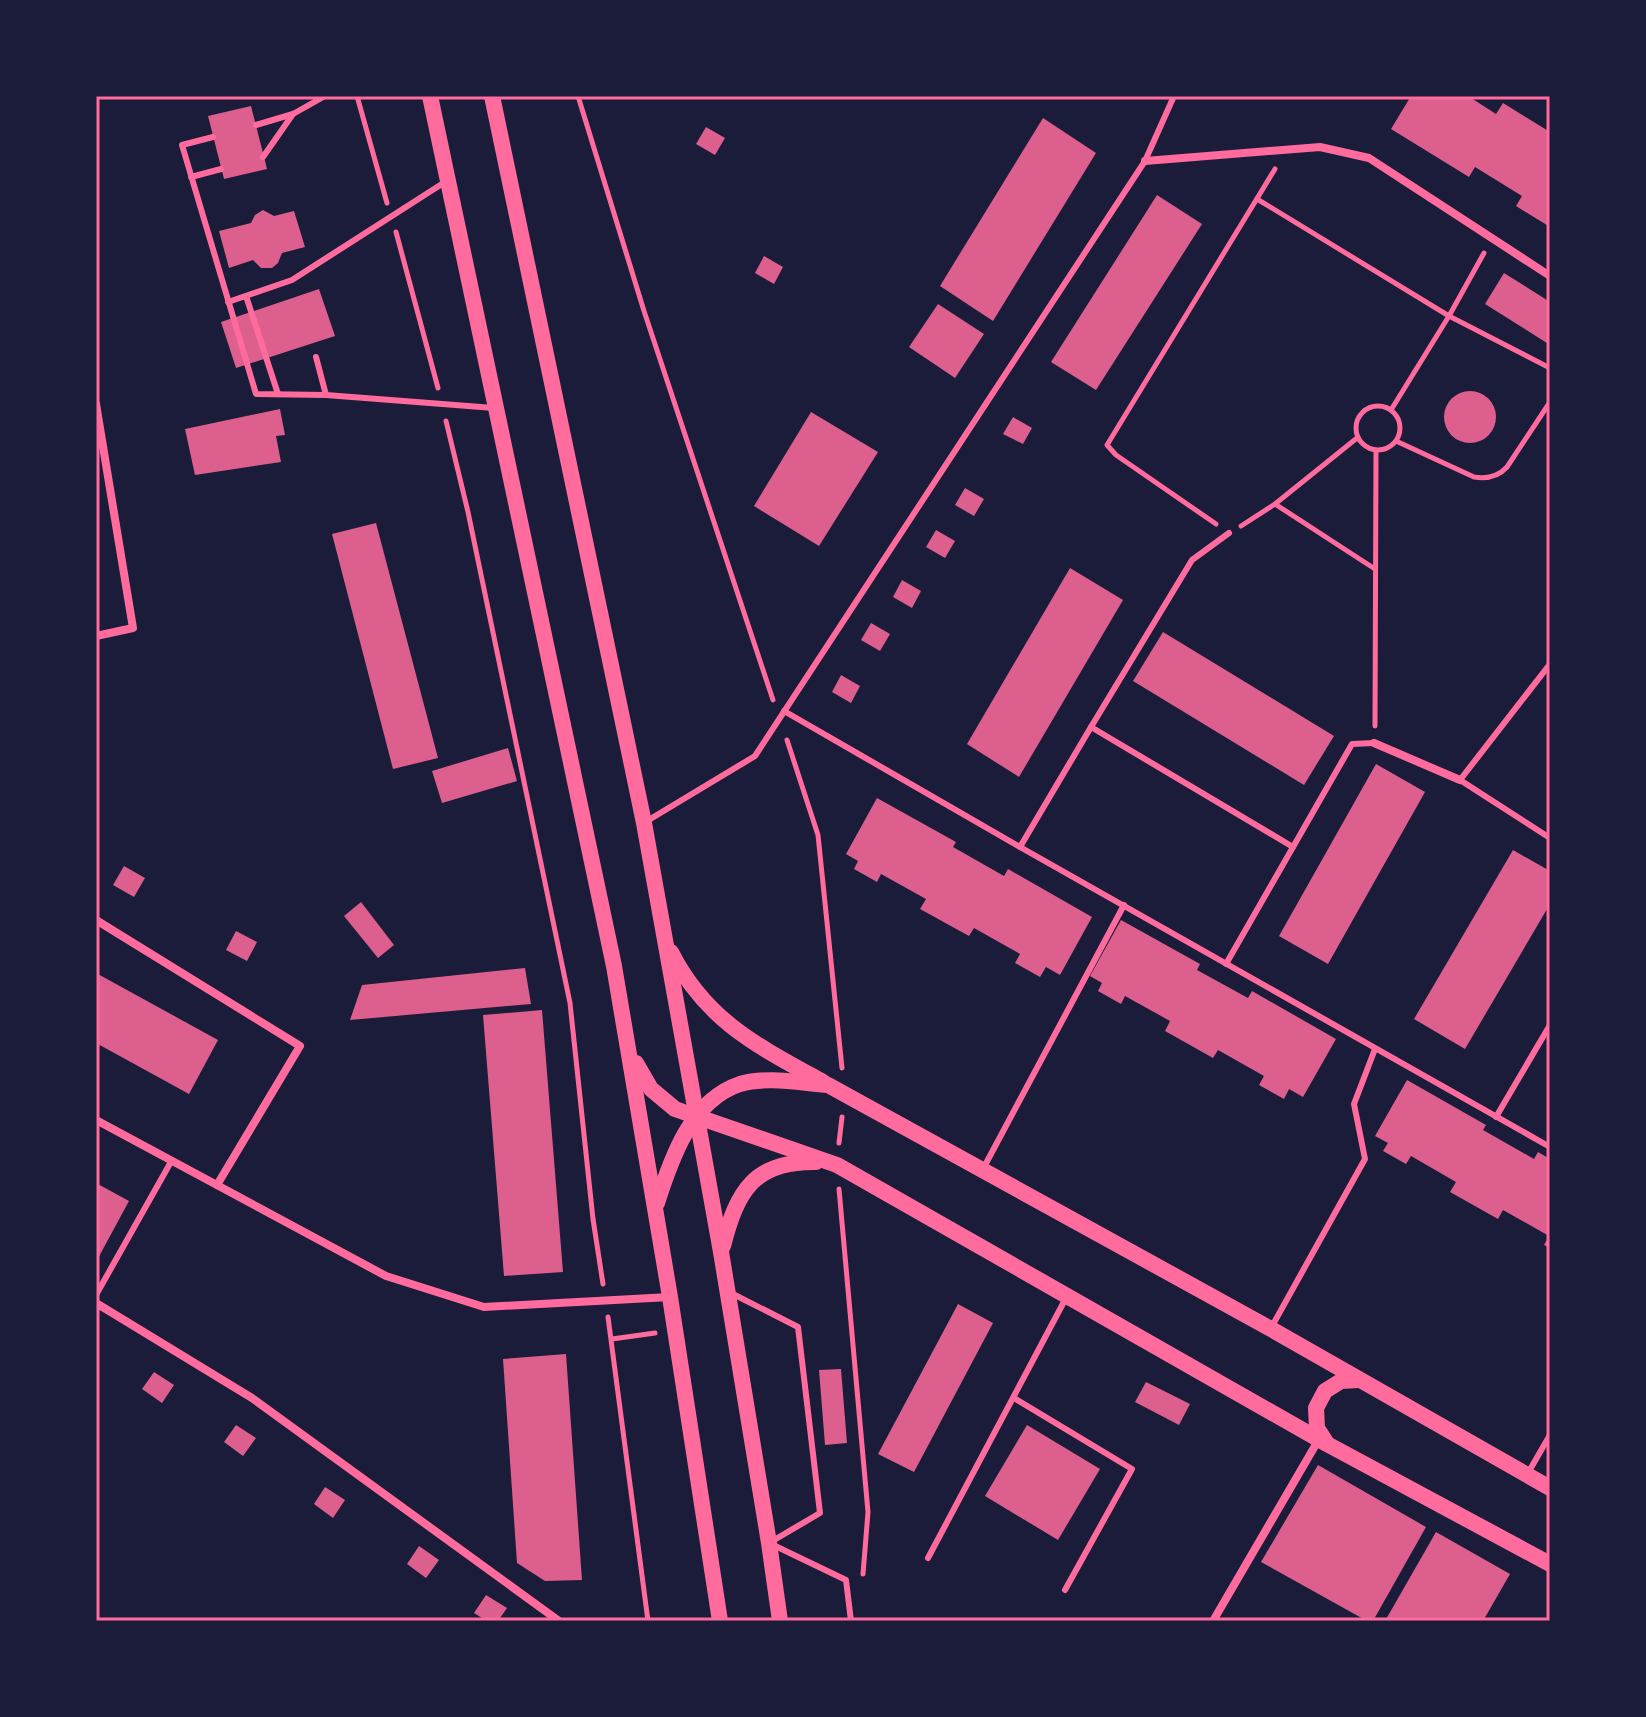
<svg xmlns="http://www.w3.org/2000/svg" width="1646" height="1717" font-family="Rubik,sans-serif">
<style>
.building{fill:#dd5f8e}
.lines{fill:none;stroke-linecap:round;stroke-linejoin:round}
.path{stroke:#ff6b9d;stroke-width:5}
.service{stroke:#ff6b9d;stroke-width:6}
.minor{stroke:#ff6b9d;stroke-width:8}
.secondary{stroke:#ff6b9d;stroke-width:16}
.neatline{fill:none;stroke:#ff6b9d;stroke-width:3}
</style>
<rect width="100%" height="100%" fill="#1b1b3a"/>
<g class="building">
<path d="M 1411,96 L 1468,96 L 1496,114 L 1503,103 L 1550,132 L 1550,227 L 1516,206 L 1522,196 L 1475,167 L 1469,177 L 1391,129 Z"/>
<path d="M 251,106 L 267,169 L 224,179 L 208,116 Z"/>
<path d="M 1043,118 L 1096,153 L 993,321 L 940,286 Z"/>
<path d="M 706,127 L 725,138 L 715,155 L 696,144 Z"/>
<path d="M 1157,195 L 1202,224 L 1096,390 L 1051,362 Z"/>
<path d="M 263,210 L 274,216 L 294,211 L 305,247 L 282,253 L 278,263 L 272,268 L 261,268 L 253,260 L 229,268 L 219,231 L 251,223 L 255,215 Z"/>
<path d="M 764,256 L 783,267 L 774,284 L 755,273 Z"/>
<path d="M 1504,273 L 1550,302 L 1550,345 L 1485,304 Z"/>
<path d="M 319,289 L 335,336 L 236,368 L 221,322 Z"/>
<path d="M 938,304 L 984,334 L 955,378 L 909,347 Z"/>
<circle cx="1470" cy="417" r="26"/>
<path d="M 280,409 L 285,435 L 276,436 L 281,462 L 195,475 L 185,429 Z"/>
<path d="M 811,412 L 878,452 L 819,546 L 754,506 Z"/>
<path d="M 1013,417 L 1032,428 L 1023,444 L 1003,434 Z"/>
<path d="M 965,488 L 984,499 L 974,516 L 955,505 Z"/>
<path d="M 376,523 L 438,758 L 393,769 L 332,534 Z"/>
<path d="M 936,530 L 955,541 L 945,558 L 926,547 Z"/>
<path d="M 1070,568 L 1123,600 L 1019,777 L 967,744 Z"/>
<path d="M 902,580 L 921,591 L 912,608 L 893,597 Z"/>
<path d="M 871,623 L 890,634 L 880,651 L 861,640 Z"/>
<path d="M 1163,632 L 1334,736 L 1304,785 L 1133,681 Z"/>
<path d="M 841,675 L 860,686 L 851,703 L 832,692 Z"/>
<path d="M 508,748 L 517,781 L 442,803 L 432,771 Z"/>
<path d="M 1376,764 L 1425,792 L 1328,964 L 1279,936 Z"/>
<path d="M 877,798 L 956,842 L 953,847 L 1004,876 L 1008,869 L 1092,917 L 1060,975 L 1046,967 L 1040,977 L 1015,963 L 1020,954 L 974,928 L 969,936 L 920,909 L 926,899 L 881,874 L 877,882 L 854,869 L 858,861 L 846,854 Z"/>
<path d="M 1513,850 L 1550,871 L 1550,904 L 1465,1049 L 1414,1019 Z"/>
<path d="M 124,866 L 145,878 L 134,897 L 113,885 Z"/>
<path d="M 361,902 L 394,945 L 378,958 L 344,916 Z"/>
<path d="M 1121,920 L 1200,964 L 1197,970 L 1248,998 L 1252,991 L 1336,1039 L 1303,1097 L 1289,1089 L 1284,1099 L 1259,1085 L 1264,1076 L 1218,1050 L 1213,1058 L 1165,1031 L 1170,1021 L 1125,996 L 1121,1004 L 1098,991 L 1102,983 L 1090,976 Z"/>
<path d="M 236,931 L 257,942 L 247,961 L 226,950 Z"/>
<path d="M 525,968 L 531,1004 L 350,1020 L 362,985 Z"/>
<path d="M 96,973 L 218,1040 L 189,1094 L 96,1043 Z"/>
<path d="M 542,1010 L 563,1272 L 504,1276 L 483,1015 Z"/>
<path d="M 1407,1080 L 1486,1125 L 1483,1130 L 1534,1159 L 1538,1152 L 1550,1159 L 1550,1248 L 1544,1245 L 1549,1236 L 1503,1210 L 1498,1219 L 1450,1192 L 1456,1182 L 1411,1156 L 1406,1164 L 1383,1151 L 1388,1143 L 1375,1136 Z"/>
<path d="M 96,1183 L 129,1201 L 96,1262 Z"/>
<path d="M 958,1304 L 993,1323 L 914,1472 L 878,1454 Z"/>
<path d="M 566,1354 L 582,1580 L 545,1581 L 517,1563 L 503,1359 Z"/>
<path d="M 841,1369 L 847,1443 L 825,1445 L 819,1370 Z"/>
<path d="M 154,1372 L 174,1385 L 162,1403 L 142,1389 Z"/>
<path d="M 1146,1382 L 1190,1404 L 1179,1425 L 1135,1402 Z"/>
<path d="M 236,1425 L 256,1438 L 243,1456 L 224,1442 Z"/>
<path d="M 1027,1425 L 1100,1469 L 1058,1540 L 985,1496 Z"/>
<path d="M 1318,1465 L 1426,1527 L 1373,1621 L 1367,1621 L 1261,1562 Z"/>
<path d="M 325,1487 L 345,1500 L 333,1518 L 314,1504 Z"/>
<path d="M 1436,1532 L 1510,1574 L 1483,1621 L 1385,1621 Z"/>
<path d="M 419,1546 L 439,1560 L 426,1578 L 407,1564 Z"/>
<path d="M 486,1595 L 507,1608 L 498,1621 L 487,1621 L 474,1613 Z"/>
</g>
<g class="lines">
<g class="path">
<path d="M 357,96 L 387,203"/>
<path d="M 578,96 L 644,311 L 773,700"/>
<path d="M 1257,199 L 1449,316 L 1550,368"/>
<path d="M 396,232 L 438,388"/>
<circle cx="1378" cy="428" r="22"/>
<path d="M 1391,410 L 1449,316 L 1484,253"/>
<path d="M 446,421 L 468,512 L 570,1003 L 593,1219 L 603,1284"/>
<path d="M 1396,441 L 1474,477 C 1487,479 1498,477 1507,467 L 1550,402"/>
<path d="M 1275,504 L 1357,438"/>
<path d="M 1216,524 L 1116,455 L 1107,445 L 1275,169"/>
<path d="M 1241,526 L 1275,504 L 1375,569"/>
<path d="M 1375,726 L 1376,451"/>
<path d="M 787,740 L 818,835 L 842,1068"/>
<path d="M 839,1143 L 842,1117"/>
<path d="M 839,1189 L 868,1512 L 863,1574"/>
<path d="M 608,1317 L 648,1621"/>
<path d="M 612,1339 L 655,1333"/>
</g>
<g class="service">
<path d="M 256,125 L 293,114 L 325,96"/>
<path d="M 213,137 L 182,145 L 256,394 L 326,395"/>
<path d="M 263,157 L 293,114"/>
<path d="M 191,177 L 221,169"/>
<path d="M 246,296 L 278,394"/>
<path d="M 228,302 L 292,280 L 445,182"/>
<path d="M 316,357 L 326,395 L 494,408"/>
<path d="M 1229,533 L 1192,560 L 1091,727 L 1293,847"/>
<path d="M 1550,664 L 1460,780 L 1550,838"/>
<path d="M 784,711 L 1020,847 L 1550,1147"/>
<path d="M 647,821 L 755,756 L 1145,161 L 1174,96"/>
<path d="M 1020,847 L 1091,727"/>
<path d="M 1226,964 L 1352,744 L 1374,743"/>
<path d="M 1496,1117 L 1550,1025"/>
<path d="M 983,1169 L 1124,905"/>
<path d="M 731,1293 L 798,1327 L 820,1513 L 769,1543 L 846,1580 L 851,1621"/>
<path d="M 96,1295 L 172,1160"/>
<path d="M 1271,1328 L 1365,1159 L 1354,1104 L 1375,1049"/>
<path d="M 1014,1398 L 1132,1469 L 1065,1590"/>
<path d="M 1528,1473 L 1550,1435"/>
<path d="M 928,1558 L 1067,1296"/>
</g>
<g class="minor">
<path d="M 1145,161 L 1320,147 L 1369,158 L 1550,276"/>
<path d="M 96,404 L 133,628 L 96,636"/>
<path d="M 1374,743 L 1460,780"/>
<path d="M 96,920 L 300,1046 L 217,1185"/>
<path d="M 96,1120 L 386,1276 L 484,1307 L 670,1297"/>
<path d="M 96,1303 L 252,1398 L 559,1621"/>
<path d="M 1213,1621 L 1319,1439"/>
</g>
<g class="secondary">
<path d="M 430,96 L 614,966 L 670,1297 L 720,1621"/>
<path d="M 492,96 L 644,823 L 721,1252 L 769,1543 L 780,1621"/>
<path d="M 671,952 C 706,1021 758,1046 823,1082"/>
<path d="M 636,1063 L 651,1089 L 675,1109 L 837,1165 L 1327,1444 L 1550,1564"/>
<path d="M 657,1203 C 671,1159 691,1100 740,1084 C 767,1076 800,1083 828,1085 L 1271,1329 L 1550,1488"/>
<path d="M 723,1246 C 737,1191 754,1161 816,1162"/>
<path d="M 1326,1442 L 1317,1428 L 1316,1408 L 1325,1391 L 1341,1381 L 1359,1380"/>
</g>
</g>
<rect width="1646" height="1717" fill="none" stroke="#1b1b3a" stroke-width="196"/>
<rect x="98" y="98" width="1450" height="1521" class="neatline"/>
</svg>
